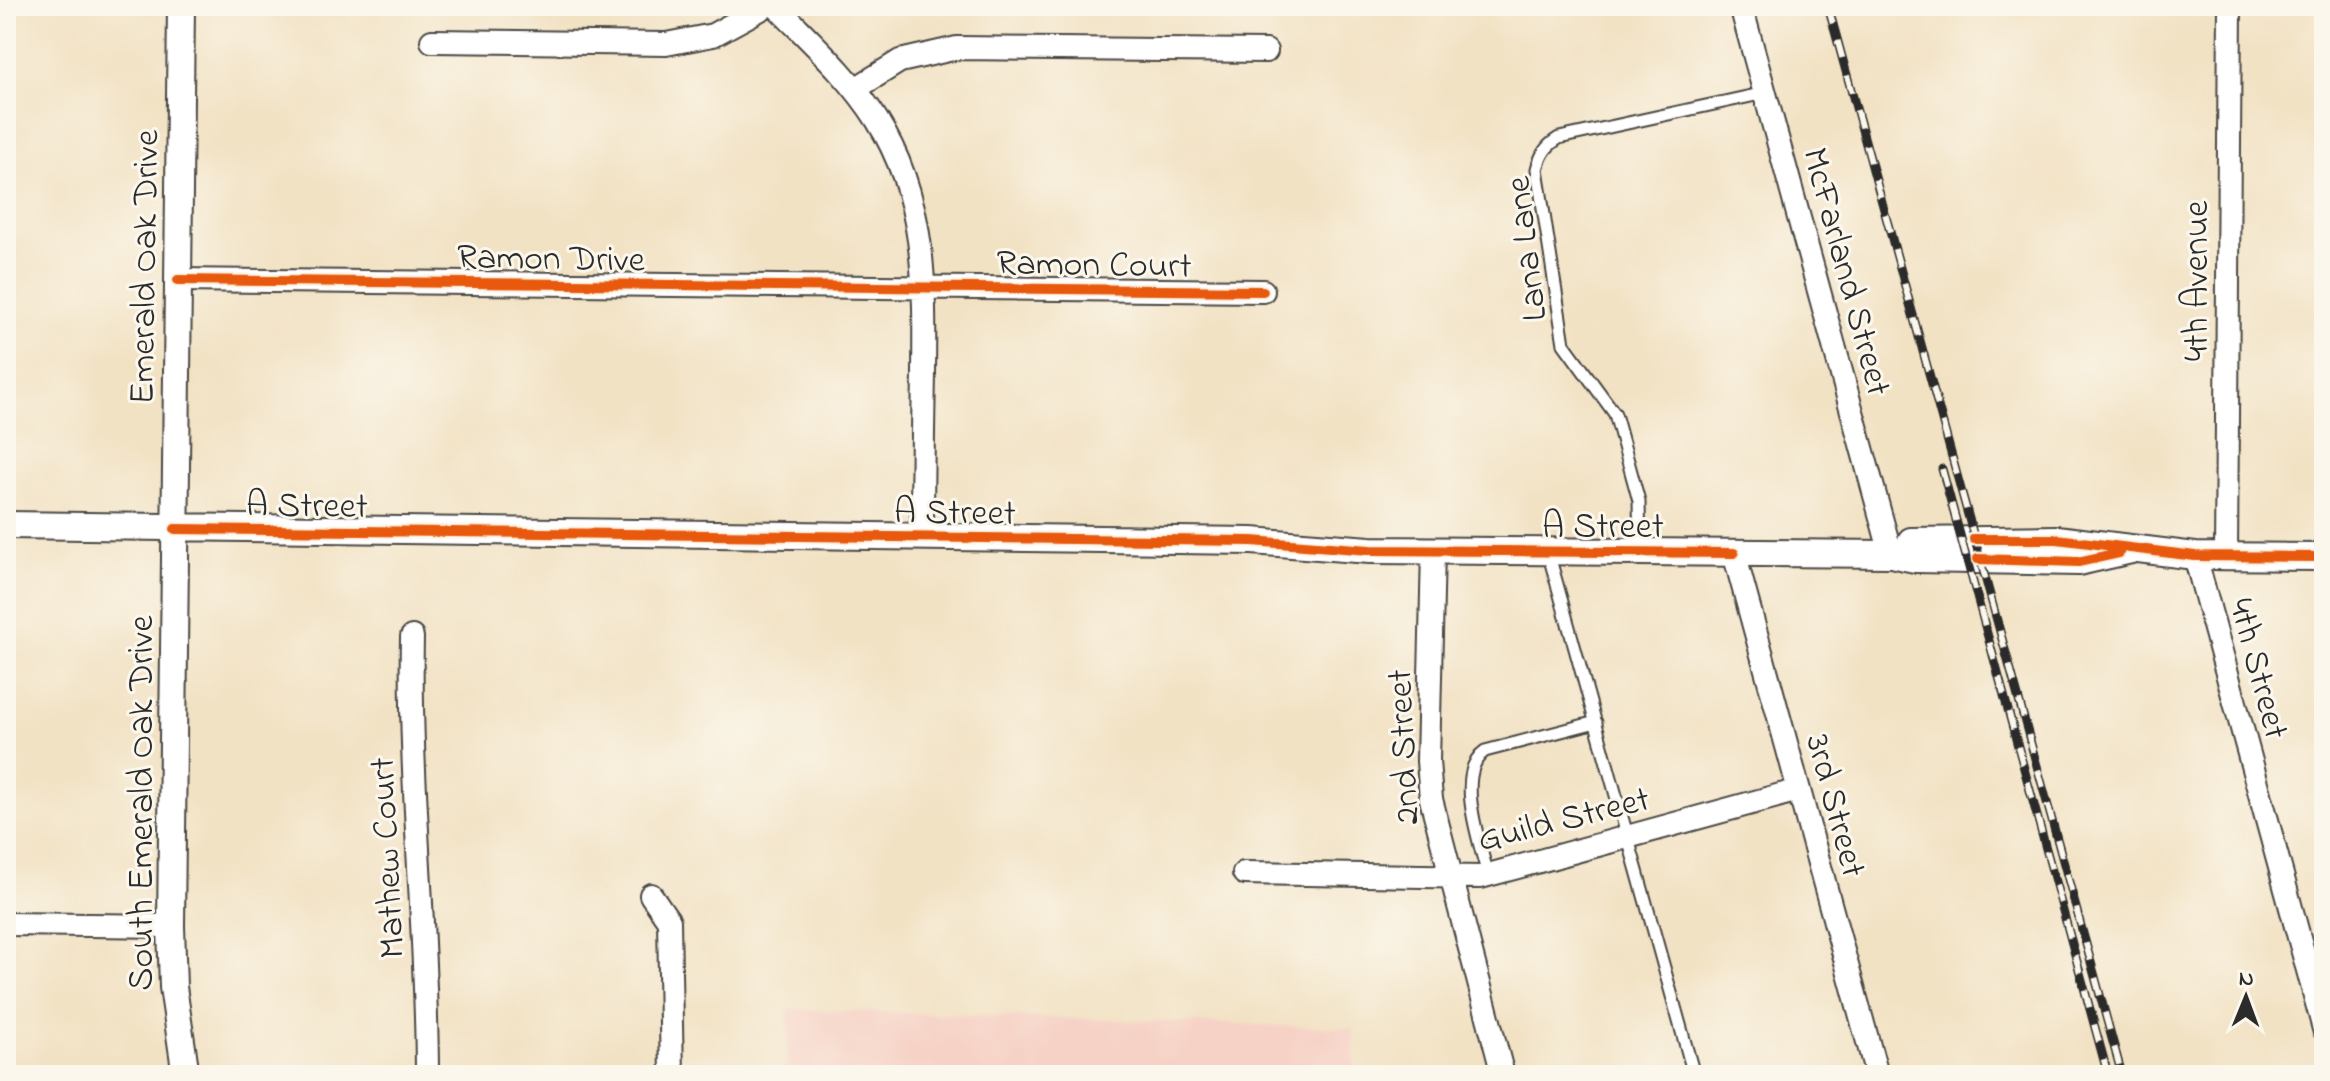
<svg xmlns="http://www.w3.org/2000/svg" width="2330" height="1081" viewBox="0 0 2330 1081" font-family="'Indie Flower',sans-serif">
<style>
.built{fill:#f6d1c5}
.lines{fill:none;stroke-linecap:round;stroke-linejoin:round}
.service-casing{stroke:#494642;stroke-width:15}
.minor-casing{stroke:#494642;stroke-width:26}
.tertiary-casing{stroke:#494642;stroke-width:30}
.service{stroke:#fff;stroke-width:11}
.minor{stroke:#fff;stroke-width:22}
.tertiary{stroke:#fff;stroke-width:26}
.rail-casing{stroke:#2b2b2b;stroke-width:9}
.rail{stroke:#fbf7ec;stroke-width:6;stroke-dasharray:18;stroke-linecap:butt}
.cycleway-casing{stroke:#fbf7ec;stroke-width:15}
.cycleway{stroke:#e8590c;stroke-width:10}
.labels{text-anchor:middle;stroke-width:6;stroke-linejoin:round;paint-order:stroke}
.street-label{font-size:36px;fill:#2b2b2b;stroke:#fbf7ec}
</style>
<rect width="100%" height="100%" fill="#fbf7ec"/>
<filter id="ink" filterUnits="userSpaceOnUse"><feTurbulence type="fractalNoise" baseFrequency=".0125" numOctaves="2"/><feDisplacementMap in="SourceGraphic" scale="16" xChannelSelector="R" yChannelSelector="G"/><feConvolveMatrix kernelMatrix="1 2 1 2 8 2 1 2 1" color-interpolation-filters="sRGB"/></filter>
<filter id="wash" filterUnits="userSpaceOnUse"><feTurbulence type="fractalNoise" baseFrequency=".006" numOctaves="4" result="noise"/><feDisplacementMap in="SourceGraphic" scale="32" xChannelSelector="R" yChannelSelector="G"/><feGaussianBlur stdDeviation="1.8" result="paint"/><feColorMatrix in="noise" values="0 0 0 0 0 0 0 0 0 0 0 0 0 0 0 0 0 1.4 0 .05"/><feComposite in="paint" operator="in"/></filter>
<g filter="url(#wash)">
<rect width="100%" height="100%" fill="#f2e2c4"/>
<!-- built -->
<path class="built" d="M788 1009 1353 1028 1355 1075H787Z"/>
</g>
<g filter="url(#ink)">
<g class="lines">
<defs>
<path id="service" d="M1548 552 1694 1075
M1640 552 1639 501 1615 414 1564 344 1537 169C1541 154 1546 146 1559 138L1765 93
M1488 875C1480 844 1454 772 1485 751L1596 722"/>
<path id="minor" d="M776 6C811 42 850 77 877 120 926 198 925 283 924 373 923 428 922 482 922 537
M1741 6 1891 554
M432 41 666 44 713 35 766 6
M855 89 900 61 957 48 1266 51
M178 280 1263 291
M1433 551 1428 761 1431 799 1503 1075
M1734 553 1877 1075
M2195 556 2324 1029
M2226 556 2230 6
M412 637C409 783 427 929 427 1075
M1244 873 1481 877 1799 790
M651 895 669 921 672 1075
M6 924 171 926"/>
<path id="tertiary" d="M181 6 171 926 173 987 186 1075
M6 525 1252 541 1370 550 1891 554 1915 559 2078 562 2131 550
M1911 541 2057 539 2195 556 2324 557"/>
</defs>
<!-- service casing -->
<use href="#service" class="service-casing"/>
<!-- minor casing -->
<use href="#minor" class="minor-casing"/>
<!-- tertiary casing -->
<use href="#tertiary" class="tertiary-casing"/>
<!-- service -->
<use href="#service" class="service"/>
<!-- minor -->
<use href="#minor" class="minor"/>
<!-- tertiary -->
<use href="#tertiary" class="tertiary"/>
<defs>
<path id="rail" d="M1828 6 2122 1075
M1942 469 2108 1075"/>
</defs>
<!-- rail casing -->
<use href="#rail" class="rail-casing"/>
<!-- rail -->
<use href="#rail" class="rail"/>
<defs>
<path id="cycleway" d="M178 280 1263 291
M175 529 1252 541 1370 550 1734 553
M1974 539H2057L2195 556 2324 557
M1978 559 2078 562 2119 553"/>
</defs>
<!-- cycleway casing -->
<use href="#cycleway" class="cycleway-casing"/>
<!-- cycleway -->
<use href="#cycleway" class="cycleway"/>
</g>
</g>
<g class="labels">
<!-- street labels -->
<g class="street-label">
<text transform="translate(1524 249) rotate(-97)" y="13">Lana Lane</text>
<text transform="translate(551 256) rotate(1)" y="13">Ramon Drive</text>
<text transform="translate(1094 262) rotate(1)" y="13">Ramon Court</text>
<text transform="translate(142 267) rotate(-89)" y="13">Emerald Oak Drive</text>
<text transform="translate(1849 271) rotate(75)" y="13">McFarland Street</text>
<text transform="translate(2194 281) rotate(-90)" y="13">4th Avenue</text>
<text transform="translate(307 503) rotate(1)" y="13">A Street</text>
<text transform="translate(955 510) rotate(1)" y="13">A Street</text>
<text x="1603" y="537">A Street</text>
<text transform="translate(2261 668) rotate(75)" y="13">4th Street</text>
<text transform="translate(1401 747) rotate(-93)" y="13">2nd Street</text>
<text transform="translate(139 803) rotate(-90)" y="13">South Emerald Oak Drive</text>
<text transform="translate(1838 805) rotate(75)" y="13">3rd Street</text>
<text transform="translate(1563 817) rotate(-14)" y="13">Guild Street</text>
<text transform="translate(385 858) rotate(-93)" y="13">Mathew Court</text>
</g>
</g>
<!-- margin -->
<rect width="2330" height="1081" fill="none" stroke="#fbf7ec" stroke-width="32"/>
<!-- north arrow -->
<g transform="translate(2246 997) rotate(1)" stroke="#fbf7ec" stroke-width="6" paint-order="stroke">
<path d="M0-6L14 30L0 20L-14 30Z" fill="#2b2b2b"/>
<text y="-12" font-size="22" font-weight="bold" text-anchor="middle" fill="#2b2b2b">N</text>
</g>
</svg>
